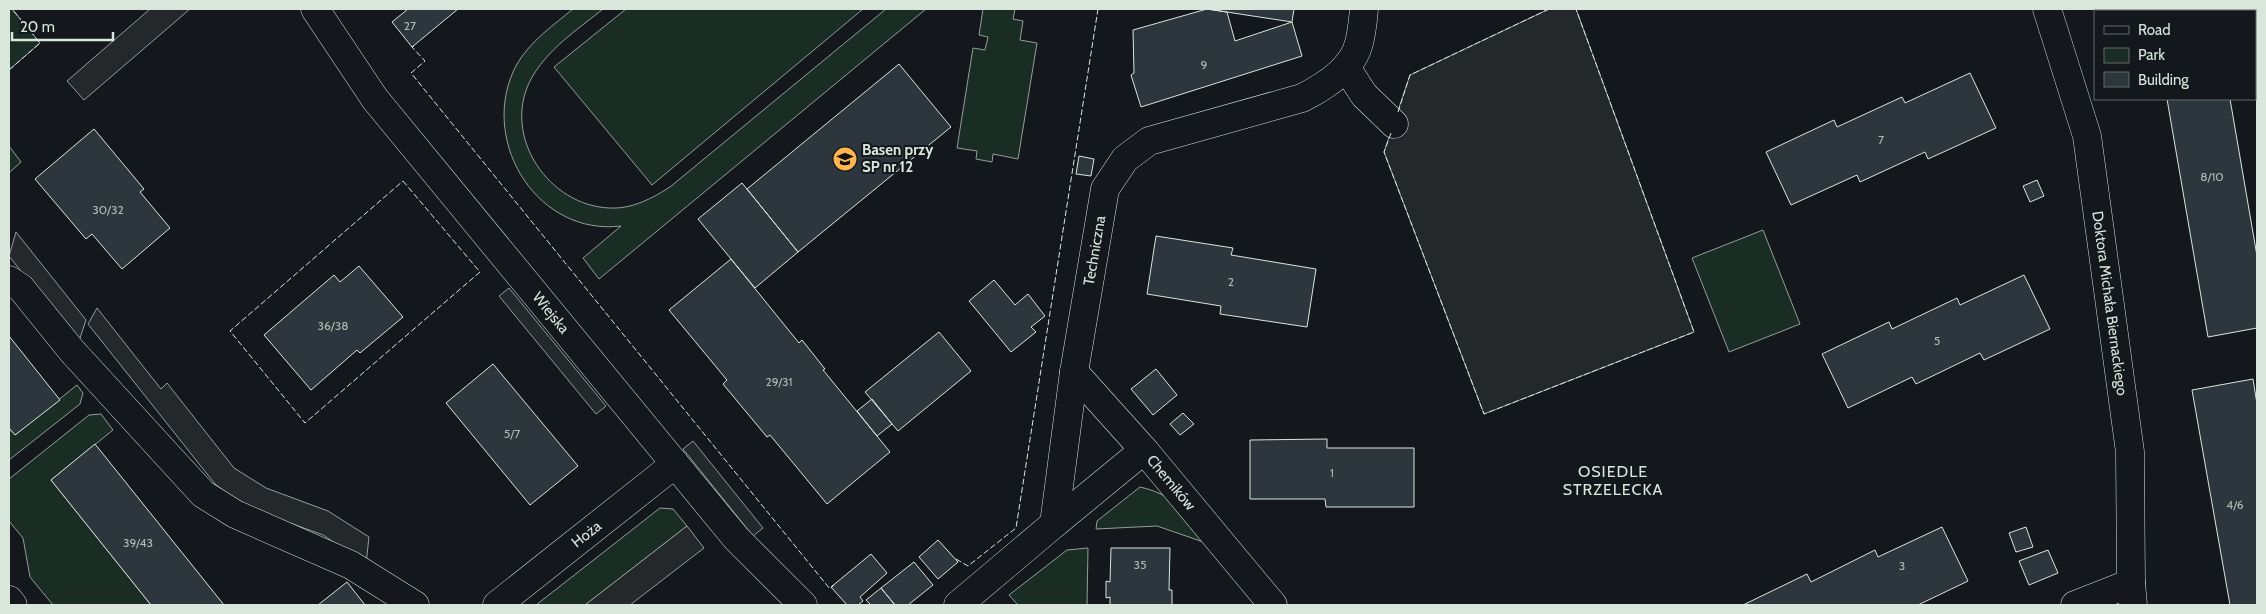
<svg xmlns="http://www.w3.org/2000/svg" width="2266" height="614" viewBox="0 0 2266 614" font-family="Cabin,sans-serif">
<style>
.green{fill:#1a2d24;stroke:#939e99}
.parking{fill:#24282b;stroke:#939e99}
.building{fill:#2c363c;stroke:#d8e6dc}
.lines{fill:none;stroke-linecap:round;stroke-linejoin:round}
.minor-casing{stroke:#d8e6dc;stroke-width:29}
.minor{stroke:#14181c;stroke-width:28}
.fence{stroke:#d8e6dc;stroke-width:1;stroke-dasharray:6 2.5;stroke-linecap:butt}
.labels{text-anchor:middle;stroke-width:4;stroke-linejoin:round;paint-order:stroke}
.number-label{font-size:12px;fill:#adbab4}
.poi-label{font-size:15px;font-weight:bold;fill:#d8e6dc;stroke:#14181c;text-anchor:start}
.street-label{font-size:15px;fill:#d8e6dc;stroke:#14181c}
.neighbourhood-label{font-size:16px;letter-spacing:1px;fill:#d8e6dc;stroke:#14181c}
</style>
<rect width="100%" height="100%" fill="#14181c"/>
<!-- green -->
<path class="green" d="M9 9H12L40 43 9 70Z
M573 9H603C577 30 546 50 530 81 502 137 549 206 610 208 632 209 651 199 670 187L886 9H926L599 279 583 258 621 226C539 236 481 145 513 72 525 45 551 27 573 9Z
M626 9H863L652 185 554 67Z
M983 9H1015L1013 19 1023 21 1020 40 1037 43 1018 159 993 154 992 162 976 159 977 151 957 148 973 48 985 50 988 37 979 35Z
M9 146 21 162 9 173Z
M1763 230 1800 324 1729 352 1692 258Z
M77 385 83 393 80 404 9 460V428L15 435Z
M101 414 113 430 51 480 151 605H53L30 577 23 538 9 521V479L89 415Z
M1140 487C1179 496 1188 516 1212 545L1157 526 1096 529 1097 521Z
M660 508 673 509 687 526 585 605H536Z
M1088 548 1087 605H1018L1009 595 1067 550Z"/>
<!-- parking -->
<path class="parking" d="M150 9H190L84 100 67 81Z
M1549 9H1576L1694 332 1484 414 1384 152 1410 75Z
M16 232 86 320 78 344 9 256Z
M509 288 606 406 596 414 499 296Z
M97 308 161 389 167 383 234 468 266 488 328 511 369 537 366 564 323 535 260 512 232 497 215 484 88 324Z
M693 441 763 528 753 536 683 449Z
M687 526 704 548 630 605H585Z"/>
<!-- building -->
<path class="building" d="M408 9H458L412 47 392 22Z
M1207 9 1227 12 1235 41 1292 22 1302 56 1141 107 1131 75 1134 73 1133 30Z
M1207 9H1294L1292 22Z
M899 64 951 127 798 252 747 189Z
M1970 73 1996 128 1928 159 1925 152 1860 182 1857 175 1791 205 1766 152 1834 120 1837 127 1902 97 1905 103Z
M2167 99H2230L2257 256V328L2208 337Z
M94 129 144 189 140 192 170 228 122 269 92 234 86 239 35 179Z
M1079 156 1094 159 1091 176 1076 174Z
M2037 180 2044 196 2030 202 2023 186Z
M742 183 798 252 755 288 698 219Z
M1156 236 1233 248 1231 255 1316 269 1307 327 1220 314 1221 306 1147 294Z
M731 259 799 343 802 340 825 369 823 370 890 452 827 504 770 435 767 437 723 384 727 380 669 310Z
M359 266 403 317 360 353 357 350 311 390 264 335 334 275 340 282Z
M2024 275 2050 329 1984 360 1980 353 1916 384 1912 377 1848 408 1822 354 1889 322 1892 329 1957 298 1960 305Z
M994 280 1015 305 1028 294 1045 316 1031 327 1036 332 1011 352 969 301Z
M939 332 971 371 898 431 865 392Z
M9 336 60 400 15 435 9 428Z
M493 364 578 466 530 505 446 403Z
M1156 369 1177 395 1153 415 1131 389Z
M2253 379 2257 404V605H2230L2192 390Z
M872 399 892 424 877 436 857 411Z
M1183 413 1194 424 1180 435 1170 424Z
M1327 439V448H1414V507H1326L1325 499H1250V440Z
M95 444 224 605H151L51 480Z
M1942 527 1968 581 1918 605H1743L1807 574 1811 582 1875 550 1878 557Z
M2026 527 2033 547 2016 552 2009 533Z
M938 540 958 562 938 579 919 557Z
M1111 548H1170L1169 590H1172V605H1110V597L1106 598V581L1110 582Z
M2048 550 2058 573 2029 585 2019 561Z
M871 554 887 573 860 597 863 601 858 605H847L831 587Z
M914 562 933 585 908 605H895L881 588Z
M347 582 365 605H318Z
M881 588 895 605H871L866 600Z"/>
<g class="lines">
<defs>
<g id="minor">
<path id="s1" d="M315 9 375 99 736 538 803 605"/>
<path id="s2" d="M2047 9 2087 136 2130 452 2131 583 2133 605"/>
<path d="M1346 67 1364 95 1394 124"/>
<path d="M9 280 21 288 72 351 203 494 235 514 351 565 415 605"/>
<path d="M1074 372 1144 450"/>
<path id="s3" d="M1054 524 1144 450 1273 605"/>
<path d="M9 600 13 605"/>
<path id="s4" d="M497 605 675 464"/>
<path id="s5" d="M958 605 1054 524 1074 372 1105 189 1125 159 1149 141 1302 98C1324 87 1353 69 1359 43 1362 32 1363 20 1364 9"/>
<path d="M2075 605 2131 583"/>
</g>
</defs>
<!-- minor casing -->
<use href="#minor" class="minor-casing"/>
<!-- minor -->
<use href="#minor" class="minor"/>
<!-- fence -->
<path class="fence" d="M414 46 412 47 425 61 411 73 830 589 834 585
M9 70 40 43 12 9
M1398 112 1410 75 1549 9
M1391 133 1384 152 1484 414 1694 332 1576 9
M403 181 480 272 305 423 230 331Z
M956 559 968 566 1016 528 1098 9"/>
</g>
<!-- icons -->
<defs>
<symbol id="school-disc" viewBox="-11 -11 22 22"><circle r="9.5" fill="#ffb74d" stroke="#14181c"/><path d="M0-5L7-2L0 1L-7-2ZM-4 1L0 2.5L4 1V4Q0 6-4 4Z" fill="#111"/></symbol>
</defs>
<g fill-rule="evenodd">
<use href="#school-disc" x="831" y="145" width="28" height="28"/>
</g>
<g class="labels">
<!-- number labels -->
<g class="number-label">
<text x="410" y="30">27</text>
<text x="1204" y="69">9</text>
<text x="1881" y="144">7</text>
<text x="2212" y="181">8/10</text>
<text x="108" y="214">30/32</text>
<text x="1231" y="286">2</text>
<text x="333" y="330">36/38</text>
<text x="1937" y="345">5</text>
<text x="779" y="386">29/31</text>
<text x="512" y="438">5/7</text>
<text x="1332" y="477">1</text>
<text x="2235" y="509">4/6</text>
<text x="138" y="547">39/43</text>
<text x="1140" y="569">35</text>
<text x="1902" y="570">3</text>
</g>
<!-- poi labels -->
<g class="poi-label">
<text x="862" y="155">Basen przy<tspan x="862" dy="17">SP nr 12</tspan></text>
</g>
<!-- street labels -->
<g class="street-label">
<text dy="5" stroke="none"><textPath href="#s5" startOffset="402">Techniczna</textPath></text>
<text dy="5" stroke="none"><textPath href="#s2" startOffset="302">Doktora Michała Biernackiego</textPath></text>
<text dy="5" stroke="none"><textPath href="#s1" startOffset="385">Wiejska</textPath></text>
<text dy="5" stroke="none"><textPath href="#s3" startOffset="159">Chemików</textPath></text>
<text dy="5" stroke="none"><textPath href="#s4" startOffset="114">Hoża</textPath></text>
</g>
<!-- neighbourhood labels -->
<g class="neighbourhood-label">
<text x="1613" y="477">OSIEDLE<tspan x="1613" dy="18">STRZELECKA</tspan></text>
</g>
</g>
<!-- border -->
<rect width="2266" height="614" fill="none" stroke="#d8e6dc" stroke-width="20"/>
<!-- legend -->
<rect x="2094" y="10" width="162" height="90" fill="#14181c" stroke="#626a69"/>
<rect x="2104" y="26" width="25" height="8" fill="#14181c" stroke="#626a69"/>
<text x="2138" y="35" font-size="15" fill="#d8e6dc">Road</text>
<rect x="2104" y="48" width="25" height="15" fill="#1a2d24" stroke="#626a69"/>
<text x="2138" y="60" font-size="15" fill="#d8e6dc">Park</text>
<rect x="2104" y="72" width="25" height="15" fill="#2c363c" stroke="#626a69"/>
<text x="2138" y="85" font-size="15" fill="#d8e6dc">Building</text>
<!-- scale -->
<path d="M12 32v8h101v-8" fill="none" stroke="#d8e6dc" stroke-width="2.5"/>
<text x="20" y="32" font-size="15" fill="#d8e6dc" stroke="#14181c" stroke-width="4" paint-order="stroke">20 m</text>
</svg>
